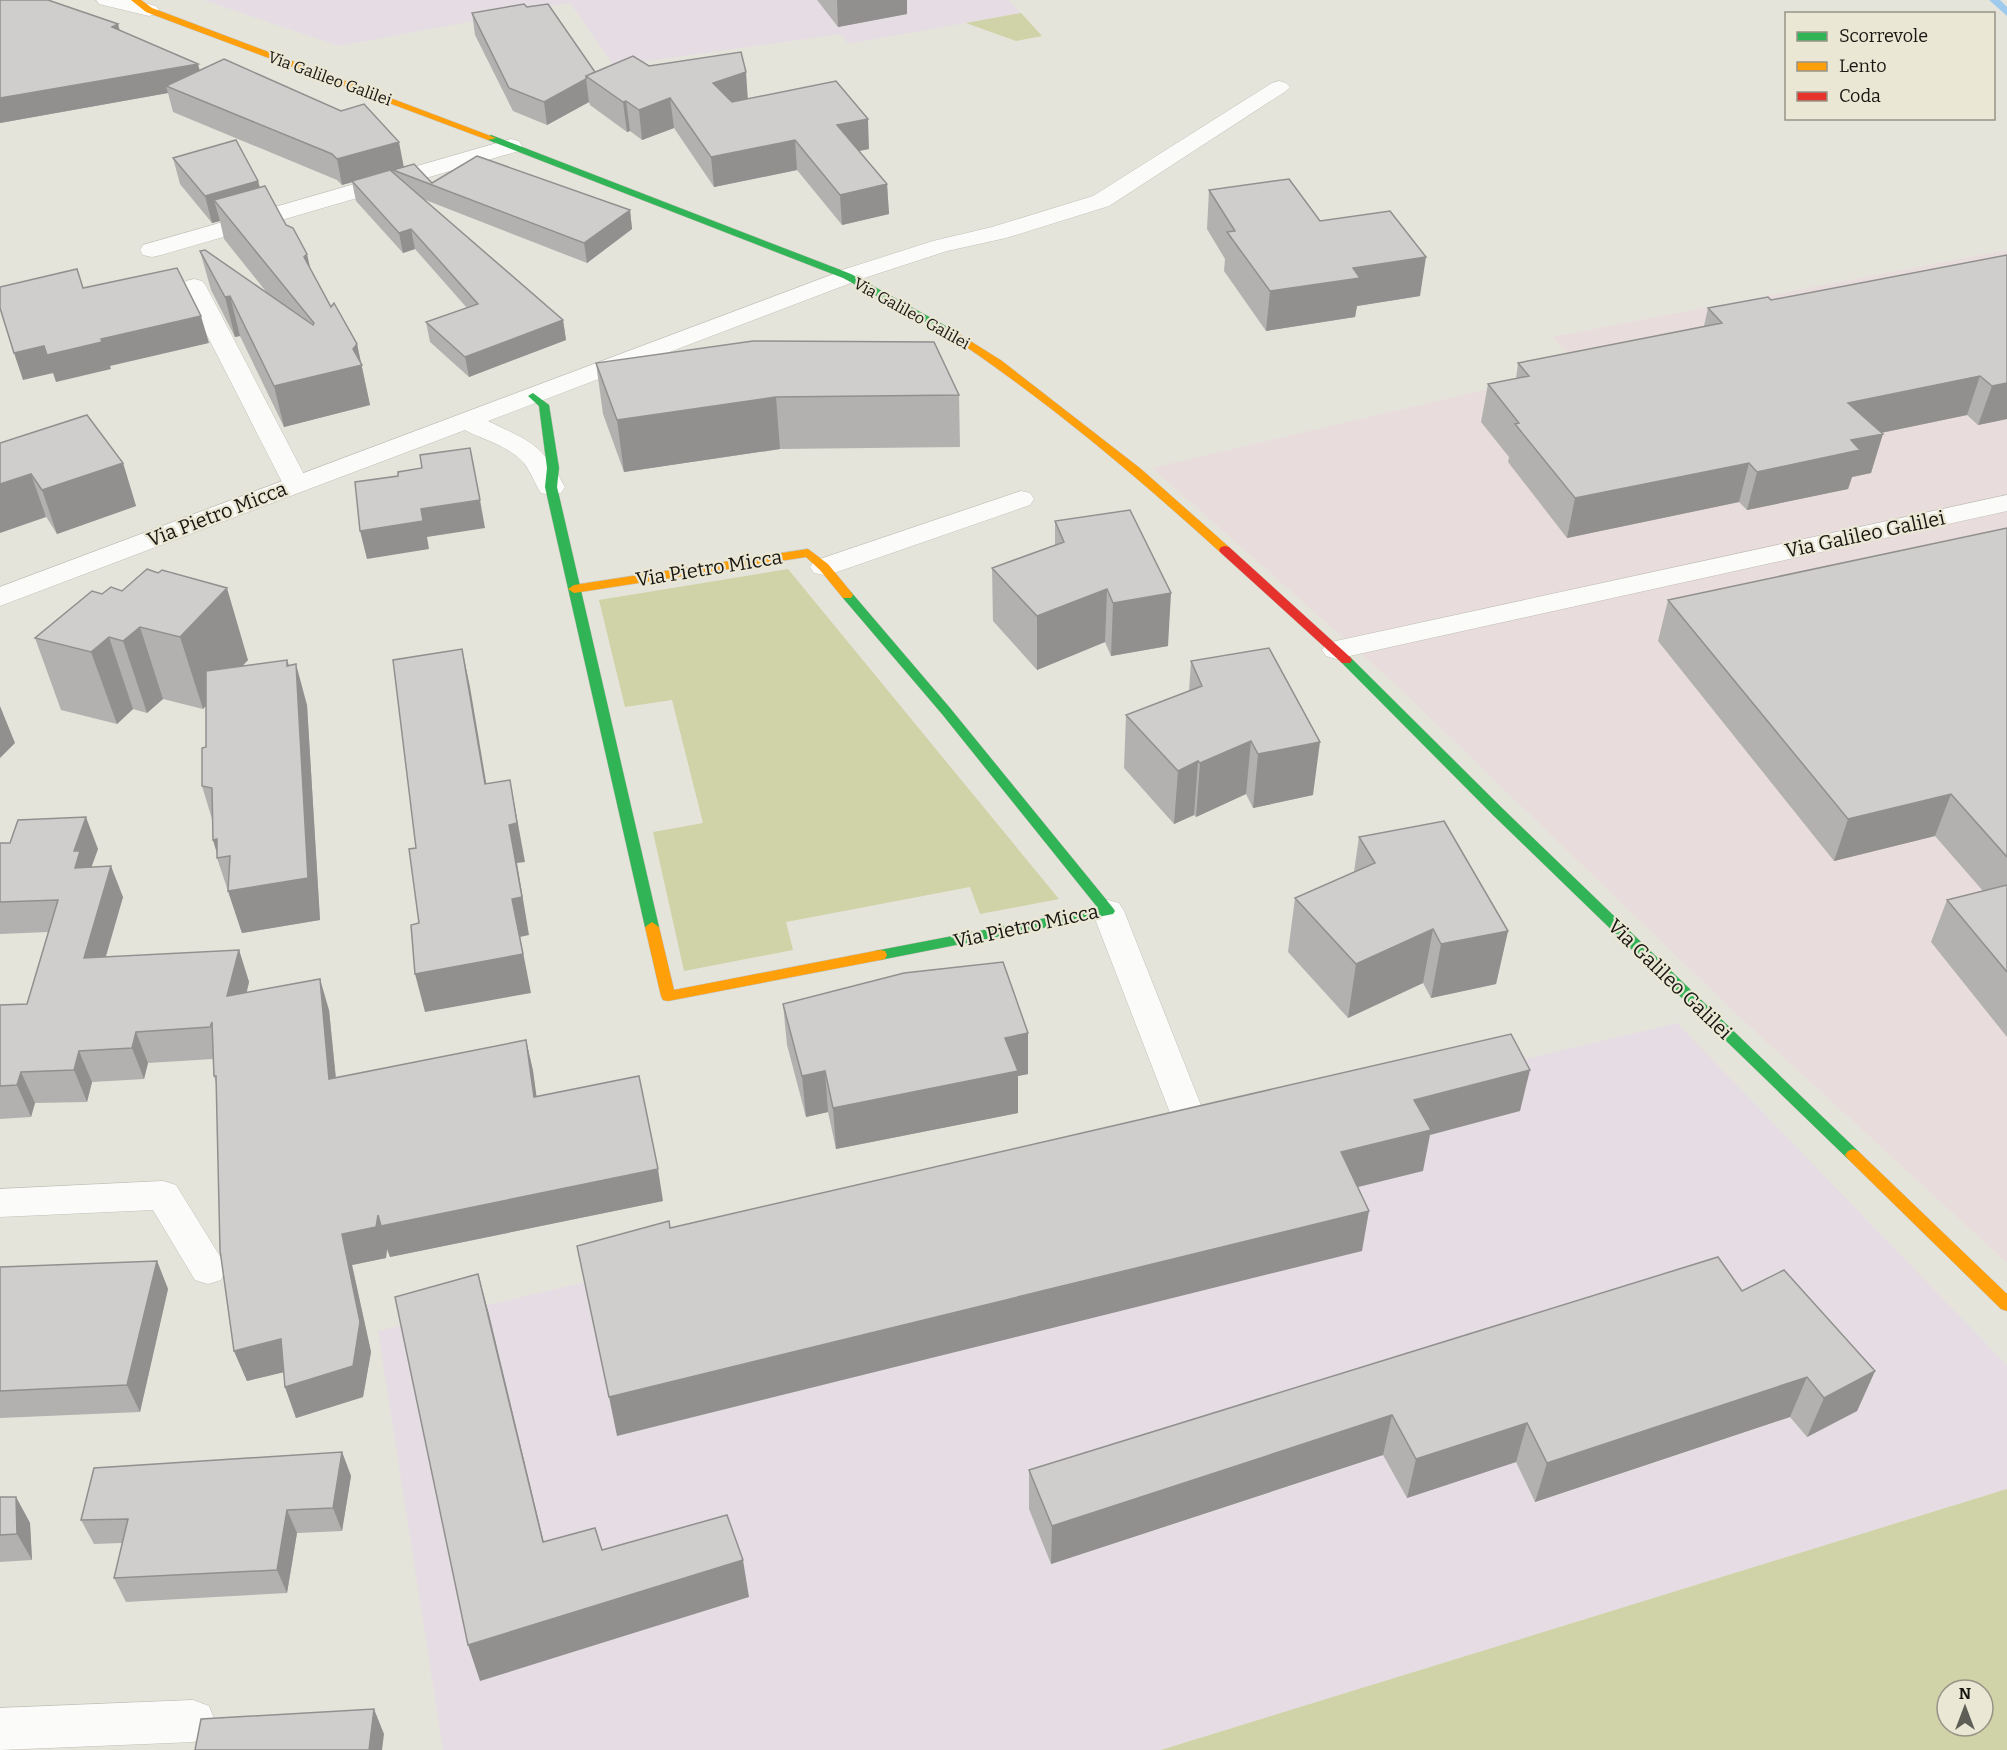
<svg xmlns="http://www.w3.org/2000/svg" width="2007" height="1750" viewBox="0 0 2007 1750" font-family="Bitter,serif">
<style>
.commercial{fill:#e5dde3}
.industrial{fill:#e9dcdd}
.green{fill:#d0d2a7;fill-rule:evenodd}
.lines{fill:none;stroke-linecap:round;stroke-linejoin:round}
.stream{fill:#9ecbed;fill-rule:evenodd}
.lane-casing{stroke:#c2c0b9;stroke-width:1}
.street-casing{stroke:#c2c0b9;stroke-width:1}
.fast-casing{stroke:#c2c0b9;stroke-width:1}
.slow-casing{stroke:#c2c0b9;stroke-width:1}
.jam-casing{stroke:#c2c0b9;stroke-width:1}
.lane{fill:#fbfbf9;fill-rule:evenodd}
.street{fill:#fbfbf9;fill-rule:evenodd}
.fast{fill:#30b455;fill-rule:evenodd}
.slow{fill:#ff9f0a;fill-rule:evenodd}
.jam{fill:#e5322d;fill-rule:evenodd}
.wall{fill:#b2b1af}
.shaded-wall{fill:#91908f}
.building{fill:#cfcecc;stroke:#91908f;stroke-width:1.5}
.labels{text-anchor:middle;stroke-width:4.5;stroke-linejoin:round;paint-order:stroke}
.far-street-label{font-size:16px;fill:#191711;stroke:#eae7d5}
.street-label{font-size:20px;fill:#191711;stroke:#eae7d5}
</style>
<rect width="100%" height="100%" fill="#e5e4da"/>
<!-- commercial -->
<path class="commercial" d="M203 0H1009L1021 13 848 44 841 34 614 66 570 3 339 46Z
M1677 1023 2007 1365V1489L1161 1750H443L378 1331Z"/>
<!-- industrial -->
<path class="industrial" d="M2007 250V1263L1732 1010 1394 683 1152 468 1582 367 1552 337Z"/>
<!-- green -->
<path class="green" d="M1021 13 1042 36 1016 41 966 23Z
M788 569 1059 899 980 914 970 887 786 922 793 950 684 971 653 832 703 823 672 700 625 707 599 600Z
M2007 1489V1750H1161ZM1947 1690H1983V1726H1947Z"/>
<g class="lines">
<!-- stream -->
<path class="stream" d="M1989 0H2000L2007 7V16Z"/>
<defs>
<path id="lane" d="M96 0H132L156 6 159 10 156 14 149 16 99 4Z
M1279 81 1286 83 1290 87 1286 91 1109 206 1006 238 947 251 855 281 847 283 839 281 835 276 839 271 933 241 992 227 1093 196 1272 83Z
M194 279 202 281 206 286 309 484 305 490 296 492 287 490 283 484 182 286 186 281Z
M1021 491 1030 493 1034 499 1030 505 834 573 824 575 814 573 810 567 814 561Z
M2007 495V511L1336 659 1326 656 1322 650 1326 644 1336 641Z
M1108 900 1119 903 1124 911 1206 1118 1201 1128 1189 1132 1177 1128 1172 1118 1092 911 1097 903Z
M163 1181 176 1185 221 1258 226 1269 221 1280 208 1284 195 1280 153 1210 0 1217V1189Z"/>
<path id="street" d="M511 139 519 141 522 146 519 151 161 255 152 257 143 255 140 250 143 245Z
M847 269 856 271 859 276 856 281 488 421C531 442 541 443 565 487L561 493 551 495 541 493C535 484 531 472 524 463 509 446 484 440 465 430L0 606V587Z
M193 1700 209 1706 215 1721 209 1736 193 1742 0 1750V1708Z"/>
<path id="fast" d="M491 135 851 274 953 330 948 333 944 332 843 278 488 140 486 138Z
M533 393 549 405 559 468 557 487 659 927 652 932 645 927 545 487 547 468 539 406 528 396Z
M847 591 851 592 950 708 1113 908 1115 911 1113 914 880 960 875 959 873 955 875 951 880 950 1098 908 942 714 843 598 841 595 843 592Z
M1346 656 1350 657 1503 809 1858 1151 1861 1155 1858 1159 1853 1161 1848 1159 1493 815 1342 663 1340 660Z"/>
<path id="slow" d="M131 0H141L152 8 496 138 488 140 146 12Z
M948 327 1002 361 1141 469 1229 547 1231 550 1229 553H1221C1133 473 1043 397 944 332L943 330Z
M808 549 828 564 851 592 853 595 851 598H843L820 570 806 557 574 593 568 589 574 585Z
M652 922 659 927 674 990 880 950 885 951 887 955 885 959 880 960 668 1001 663 1000 661 996 645 927Z
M1853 1149 1858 1151 2007 1294V1311L2001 1309 1848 1159 1845 1155 1848 1151Z"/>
<path id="jam" d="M1225 546 1229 547 1350 657 1352 660 1350 663H1342L1221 553 1219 550 1221 547Z"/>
</defs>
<!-- lane casing -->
<use href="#lane" class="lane-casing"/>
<!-- street casing -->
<use href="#street" class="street-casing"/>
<!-- fast casing -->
<use href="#fast" class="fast-casing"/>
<!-- slow casing -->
<use href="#slow" class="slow-casing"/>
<!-- jam casing -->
<use href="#jam" class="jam-casing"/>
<!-- lane -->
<use href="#lane" class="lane"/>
<!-- street -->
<use href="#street" class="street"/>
<!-- fast -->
<use href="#fast" class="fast"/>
<!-- slow -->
<use href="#slow" class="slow"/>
<!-- jam -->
<use href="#jam" class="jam"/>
</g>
<!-- wall -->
<path class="wall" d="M0 0 119 30 200 70 404 167 432 183 630 210 632 229 587 263 423 199 563 320 566 340 469 377 430 342 426 322 467 308 415 249 403 253 356 201 352 182 342 185 337 180 173 112 168 93 0 123Z
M817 0H907V14L838 27Z
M527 7 595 72 649 66 748 99 869 149 859 151 887 184 889 214 842 225 797 170 714 187 674 128 642 140 630 131 627 132 590 105 589 102 547 125 513 111 475 35 472 13Z
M173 158 258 181 260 187 311 272 331 307 357 344 370 405 284 427 240 336 235 337 211 290 200 251 268 294 224 239 220 221 212 223 180 184Z
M1209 190 1320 221 1420 296 1357 306 1355 317 1266 331 1224 271 1225 259 1207 229Z
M2007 255V419L1978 425 1967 415 1881 433 1871 473 1852 477 1848 489 1747 510 1739 502 1567 538 1508 462 1509 457 1481 422 1488 384 1516 379 1518 363 1704 326 1708 308 1771 300Z
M596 363 959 395 960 447 780 449 624 472 603 414Z
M0 443 123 463 136 506 57 534Z
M1055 521 1168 646 1111 656 1105 642 1037 670 993 621 992 568 1055 546Z
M2007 528V1037L1931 942 1947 900 1983 891 1935 836 1834 861 1658 641 1668 600Z
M92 591 248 660 242 666 287 660 289 665 307 705 320 920 242 933 217 858V852L213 840 212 819 202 786 206 747V705L203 709 163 699 147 713 133 709 117 724 61 710 35 638Z
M1191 661 1313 795 1253 808 1246 794 1196 817 1194 815 1174 824 1124 768 1126 715 1189 691Z
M1359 837 1508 931 1496 984 1431 998 1423 983 1348 1018 1288 952 1295 898 1354 872Z
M0 843 98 849 91 867 123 897 106 957 239 950 249 982 247 992 329 1010 336 1078 526 1040 533 1071 536 1096 663 1201 390 1257 387 1249 386 1258 352 1265 371 1352 363 1397 296 1418 285 1387 284 1372 247 1381 234 1351 216 1083 214 1076 213 1059 148 1063 144 1079 92 1082 87 1102 35 1103 31 1117 0 1119V1005L27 1004 48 932 0 934Z
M783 1004 1028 1033V1074L1018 1076V1113L836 1149 828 1112 806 1117 787 1045Z
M157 1261 168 1289 140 1412 0 1418V1267Z
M1742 1291 1875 1371 1857 1411 1807 1437 1790 1417 1535 1502 1516 1462 1407 1498 1383 1455 1051 1564 1029 1509V1470Z
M342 1452 351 1476 342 1531 297 1533 287 1593 126 1602 114 1578 122 1543 94 1544 81 1520Z
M0 1497H16L30 1523 32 1560 0 1562Z"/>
<!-- shaded-wall -->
<path class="shaded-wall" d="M837 0H907V14L838 27Z
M118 24 124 46 112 27Z
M198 64 204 87 166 86 168 93 0 123V98Z
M746 72 748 101 716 113 713 83Z
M586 79 589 102 547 125 544 102Z
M670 98 674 128 642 140 639 110Z
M626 101 630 131 627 132 623 102Z
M868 119 869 149 838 155 837 125Z
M795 140 797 170 714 187 711 157Z
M399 142 404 168 342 185 337 159Z
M258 181 265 208 214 200 220 221 212 223 205 196Z
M887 184 889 214 842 225 840 195Z
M630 210 632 229 587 263 584 243Z
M411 229 415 249 403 253 399 233Z
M307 254 316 293 304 257Z
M1426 257 1420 296 1357 306 1355 317 1266 331 1270 291 1353 268Z
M230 296 240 336 235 337 225 297Z
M201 316 209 343 110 366 111 369 56 382 47 355 101 339Z
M563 320 566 340 469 377 465 357Z
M357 344 370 405 284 427 274 386 353 349Z
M44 346 53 373 23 380 14 353Z
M1980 376 1967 415 1837 442 1848 403Z
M2007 383V419L1978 425 1992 386Z
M776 397 780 449 624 472 617 420Z
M1883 434 1871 473 1852 477 1848 489 1747 510 1757 472 1851 440Z
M123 463 136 506 57 534 42 490Z
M1749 463 1739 502 1567 538 1575 498Z
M31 474 46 517 0 533V484Z
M480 500 485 528 427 537 429 549 367 559 360 531 421 509Z
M227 588 248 660 203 709 180 637Z
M1107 589 1105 642 1037 670V616Z
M1171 593 1168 646 1111 656 1113 603Z
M140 627 163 699 147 713 123 641Z
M109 637 133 709 117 724 91 652Z
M462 649 470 687 493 823 485 784Z
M287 660 298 697 296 664 307 705 320 920 242 933 228 891 287 666Z
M0 706 15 743 0 758Z
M1251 741 1246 794 1196 817 1200 763Z
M1320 742 1313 795 1253 808 1258 754Z
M1198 761 1194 815 1174 824 1178 771Z
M510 780 525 862 517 863 529 935 520 937 531 993 425 1012 415 974 512 899 509 825Z
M1951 794 1935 836 1834 861 1848 819Z
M86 817 98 849 89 874 75 868 74 851Z
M217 839 218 857 213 840Z
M111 866 123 897 96 989 84 958Z
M1433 929 1423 983 1348 1018 1356 964Z
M1508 931 1496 984 1431 998 1441 944Z
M239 950 249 982 237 1028 227 996Z
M320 979 329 1010 339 1111 329 1079Z
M136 1032 148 1063 144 1079 132 1048Z
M1028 1033V1074L1018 1076V1113L836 1149 833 1108 1005 1038Z
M526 1040 533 1071 541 1128 534 1097Z
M79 1051 92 1082 87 1102 74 1070Z
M1530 1070 1520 1111 1430 1135 1423 1171 1334 1193 1341 1152 1414 1100Z
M825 1071 828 1112 806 1117 802 1076Z
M21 1072 35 1103 31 1117 17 1085Z
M658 1169 663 1201 390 1257 387 1249 386 1258 352 1265 371 1352 363 1397 296 1418 285 1387 342 1234 378 1215Z
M1369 1211 1362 1251 617 1436 609 1397Z
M157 1261 168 1289 140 1412 127 1385Z
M478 1274 489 1314 553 1580 543 1542Z
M281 1339 293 1370 247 1381 234 1351Z
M1875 1371 1857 1411 1807 1437 1824 1398Z
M1807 1377 1790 1417 1535 1502 1547 1463Z
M1392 1415 1383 1455 1051 1564 1052 1526Z
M1527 1423 1516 1462 1407 1498 1416 1459Z
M342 1452 351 1476 342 1531 333 1508Z
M16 1497 30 1523 32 1560 17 1534Z
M287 1510 297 1533 287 1593 277 1570Z
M743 1560 749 1597 480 1681 468 1645Z
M374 1709 384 1734 382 1750H369Z"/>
<!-- building -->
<path class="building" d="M0 0H48L118 24 112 27 198 64 0 98Z
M524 4 527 7 548 4 595 72 586 76V79L544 102 509 88 472 13Z
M741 52 746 72 713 83 732 102 836 81 868 119 837 125 887 184 840 195 795 140 711 157 670 98 639 110 626 101 623 102 586 76 633 56 649 66Z
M224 59 341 111 364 104 399 142 337 159 332 154 166 86Z
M236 140 258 181 205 196 173 158Z
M477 156 630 210 584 243 393 170 414 164 432 183Z
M390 170 563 320 465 357 426 322 478 304 411 229 399 233 352 181Z
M1289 179 1320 221 1390 211 1426 257 1353 268 1360 278 1270 291 1227 232 1235 231 1209 190Z
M265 186 286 225 293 228 307 254 304 257 331 307 334 303 357 344 353 349 362 365 274 386 230 296 225 297 200 251 205 250 313 325 314 323 214 200Z
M2007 255V383L1992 386 1980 376 1848 403 1883 434 1851 440 1860 450 1757 472 1749 463 1575 498 1515 424 1519 423 1488 384 1529 376 1518 363 1722 323 1708 308 1768 297 1771 300Z
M177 268 201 316 101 339 102 342 47 355 44 346 14 353 0 308V287L77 269 83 288Z
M753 341 934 342 959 395 776 397 617 420 596 363Z
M87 415 123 463 42 490 31 474 0 484V443Z
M470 448 480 500 421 509 423 521 360 531 355 482 398 476V472L422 468 420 455Z
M1130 510 1171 593 1113 603 1107 589 1037 616 992 568 1064 542 1055 521Z
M2007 528V857L1951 794 1848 819 1668 600Z
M147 569 158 573 162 570 227 588 180 637 140 627 123 641 109 637 91 652 35 638 92 591 102 594 111 587 122 591Z
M1269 648 1320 742 1258 754 1251 741 1200 763 1198 761 1178 771 1126 715 1202 686 1191 661Z
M462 649 485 784 510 780 517 823 509 825 522 897 512 899 523 954 415 974 411 925 419 923 409 849 416 848 393 660Z
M287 660V666L296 664 308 878 228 891 230 856 217 858V839L213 840 212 788 202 786V748L206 747V671Z
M86 817 74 851H80L75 868 111 866 84 958 239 950 227 996 320 979 329 1079 526 1040 534 1097 639 1076 658 1169 381 1226 378 1215 376 1227 342 1234 360 1322 353 1366 285 1387 281 1339 234 1351 220 1250 216 1076H214L212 1022 210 1027 136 1032 132 1048 79 1051 74 1070 21 1072 17 1085 0 1086V1005L27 1004 58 900 0 902V843H10L18 820Z
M1444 821 1508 931 1441 944 1433 929 1356 964 1295 898 1375 863 1359 837Z
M2007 885V972L1947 900Z
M1003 962 1028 1033 1005 1038 1018 1071 833 1108 825 1071 802 1076 783 1004 904 973Z
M1511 1034 1530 1070 1414 1100 1431 1130 1341 1152 1369 1211 609 1397 577 1246 669 1221 670 1228Z
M1718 1257 1742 1291 1784 1270 1875 1371 1824 1398 1807 1377 1547 1463 1527 1423 1416 1459 1392 1415 1052 1526 1029 1470Z
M157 1261 127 1385 0 1391V1267Z
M478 1274 543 1542 595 1528 602 1550 727 1515 743 1560 468 1645 395 1297Z
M342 1452 333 1508 287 1510 277 1570 114 1578 128 1519 81 1520 94 1468Z
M0 1497H16L17 1534 0 1535Z
M374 1709 369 1750H195L201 1719Z"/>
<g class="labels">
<!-- far-street labels -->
<g class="far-street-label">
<text transform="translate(330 78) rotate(20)" y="6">Via Galileo Galilei</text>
<text transform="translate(912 313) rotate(29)" y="6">Via Galileo Galilei</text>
</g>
<!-- street labels -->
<g class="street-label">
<text transform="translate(217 514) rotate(-21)" y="7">Via Pietro Micca</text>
<text transform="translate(1865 534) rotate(-12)" y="7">Via Galileo Galilei</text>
<text transform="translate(709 568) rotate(-9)" y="7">Via Pietro Micca</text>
<text transform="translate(1026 926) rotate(-12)" y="7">Via Pietro Micca</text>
<text transform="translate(1670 979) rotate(44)" y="7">Via Galileo Galilei</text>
</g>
</g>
<!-- legend -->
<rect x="1785" y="12" width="210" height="108" fill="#eae7d5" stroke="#969487" stroke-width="1.5"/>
<rect x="1797" y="32" width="30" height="9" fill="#30b455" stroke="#969487" stroke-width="1.5"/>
<text x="1839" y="42" font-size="18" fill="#191711">Scorrevole</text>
<rect x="1797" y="62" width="30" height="9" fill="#ff9f0a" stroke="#969487" stroke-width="1.5"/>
<text x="1839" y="72" font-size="18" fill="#191711">Lento</text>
<rect x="1797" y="92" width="30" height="9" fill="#e5322d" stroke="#969487" stroke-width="1.5"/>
<text x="1839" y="102" font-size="18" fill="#191711">Coda</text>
<!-- north arrow -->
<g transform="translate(1965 1708)"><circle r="28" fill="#eae7d5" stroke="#969487" stroke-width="1.5"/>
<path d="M0-4.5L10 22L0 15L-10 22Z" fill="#605f57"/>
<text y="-9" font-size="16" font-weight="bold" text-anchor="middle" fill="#191711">N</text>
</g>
</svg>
